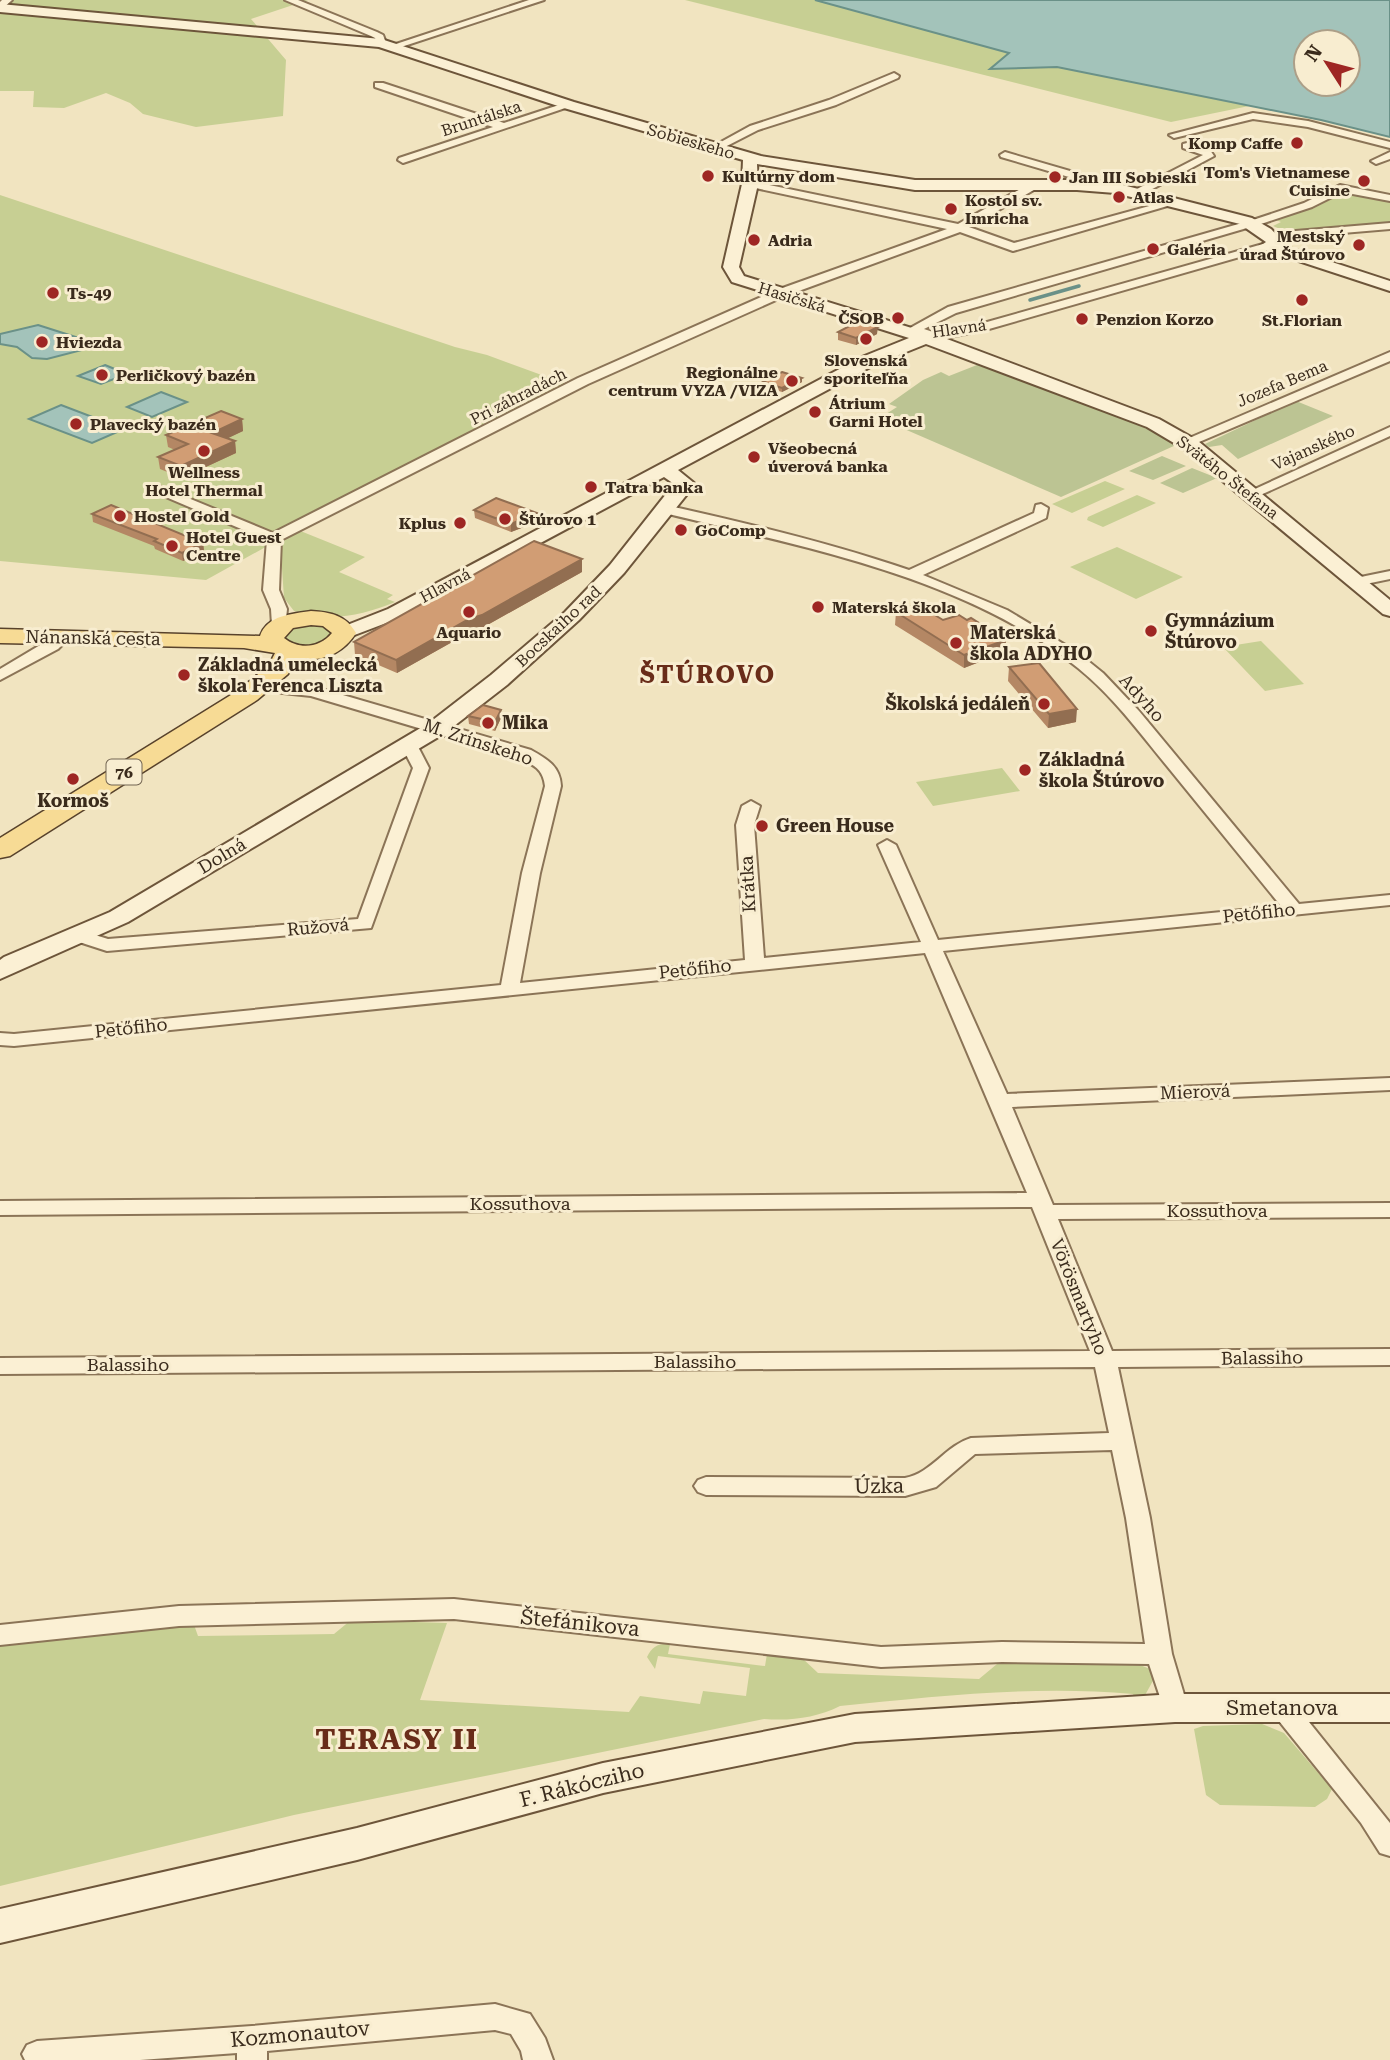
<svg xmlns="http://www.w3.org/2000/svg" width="1390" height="2060" viewBox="0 0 1390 2060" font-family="'Roboto Serif',serif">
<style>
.green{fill:#c7cf93}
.cemetery{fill:#bcc493}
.water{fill:#a3c3ba;stroke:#6a9188;stroke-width:2;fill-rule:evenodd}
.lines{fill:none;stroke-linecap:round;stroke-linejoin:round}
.stream{stroke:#6a9188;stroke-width:3.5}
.street-casing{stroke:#8b7457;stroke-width:4}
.secondary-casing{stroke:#6d553a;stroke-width:4}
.primary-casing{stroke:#58422b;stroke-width:3}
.street{fill:#fbf0d4;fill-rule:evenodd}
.secondary{fill:#fbf0d4;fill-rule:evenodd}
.primary{fill:#f7db95;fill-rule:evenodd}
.wall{fill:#b48764}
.shaded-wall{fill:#926e51}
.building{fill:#d19d74;stroke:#926e51;stroke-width:2}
.poi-dot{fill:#9e2623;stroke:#f8edd0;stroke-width:2.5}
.labels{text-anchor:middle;stroke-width:6;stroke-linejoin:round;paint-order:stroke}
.far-street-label{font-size:16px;fill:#3a2b1c;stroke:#f8edd0}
.far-poi-label{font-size:16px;font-weight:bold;fill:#3a2b1c;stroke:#f8edd0;text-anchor:start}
.shield{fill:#f8edd0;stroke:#736552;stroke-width:2}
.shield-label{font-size:16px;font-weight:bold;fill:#3a2b1c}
.poi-label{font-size:18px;font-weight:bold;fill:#3a2b1c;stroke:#f8edd0;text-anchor:start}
.street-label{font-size:18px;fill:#3a2b1c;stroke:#f8edd0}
.near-street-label{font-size:21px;fill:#3a2b1c;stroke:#f8edd0}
.district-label{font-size:24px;font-weight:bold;letter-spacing:2px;fill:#692c19;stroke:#f8edd0}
.near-district-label{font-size:28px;font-weight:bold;letter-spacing:2px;fill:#692c19;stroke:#f8edd0}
</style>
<rect width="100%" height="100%" fill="#f1e4c0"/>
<!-- green -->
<path class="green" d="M5 0H308L251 19 286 60 283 116 196 127 143 114 130 103 106 93 64 108 33 107 34 91H0V8Z
M685 0H815L1010 53 991 69 1057 67 1249 106 1171 122Z
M1347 191 1390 201V222L1287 232 1273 226 1281 222 1276 220 1314 208Z
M0 195 455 347 487 355 569 385 298 530 365 557 339 572 393 595 387 599 395 602C362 616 329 622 294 611L284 598 280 539 206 580 0 561Z
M1105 481 1125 489 1072 513 1052 504Z
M1137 495 1156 503 1103 527 1087 520 1088 517Z
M1117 547 1183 577 1136 599 1070 567Z
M323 624 333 631 332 637 313 647 290 645 281 635 294 625Z
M1261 641 1304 684 1265 691 1223 647Z
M1002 768 1020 791 933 806 916 782Z
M351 1620 447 1623 420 1700 629 1712 640 1696 700 1704 703 1691 746 1696 750 1668 658 1656 655 1669 647 1657C652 1647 658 1643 670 1644L668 1654 765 1666 767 1654 802 1658 818 1673 979 1679 997 1664 1130 1661 1150 1669 1155 1677 1144 1697 1136 1701 1133 1694C1036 1685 937 1696 840 1706 816 1718 791 1721 764 1719L294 1815 0 1886V1645L193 1622 198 1636 334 1634Z
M1262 1724 1284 1733 1332 1789 1327 1799 1315 1807 1220 1805 1206 1795 1194 1729 1203 1726Z"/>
<!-- cemetery -->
<path class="cemetery" d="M982 363C1047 387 1117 407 1176 445L1061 497 902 428 910 425 883 416 897 407 889 404 923 380 941 372 949 376Z
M1296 401 1333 416 1238 459 1222 445 1209 447 1205 444Z
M1162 456 1186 466 1153 480 1129 471Z
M1192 468 1217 478 1183 493 1160 483Z"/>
<!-- water -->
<path class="water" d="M815 0H1390V137L1321 120 1057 67 990 69 1009 53ZM1306 42H1348V84H1306Z
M38 325 85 340 82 350 47 359 32 358 17 347 0 344V334Z
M105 365 127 374 101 384 78 376Z
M161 392 187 402 152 417 127 407Z
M61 405 124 429 92 443 29 419Z"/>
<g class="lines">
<!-- stream -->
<path class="stream" d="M1030 300 1079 286"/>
<defs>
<path id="street" d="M2 0H12L0 11V2Z
M285 0H298L377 32 383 35 386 43 378 45 375 38 371 36Z
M529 0H544L398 48 390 46Z
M894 73 899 76 898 78 836 105 758 130 719 150 710 148 750 126 829 100Z
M375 83H383L504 123 565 103 574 105 403 163 398 160 399 158 493 127 375 87Z
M1253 113 1308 121 1390 142V148L1308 127 1253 119 1174 138 1169 135Z
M1187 143 1210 150 1214 156 1143 194H1135V190L1203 155 1183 148V144Z
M1005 152 1094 178 1102 185 1092 187 1086 182 1001 157 1000 155Z
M1390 152V159L1376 164 1371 161Z
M750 181 958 224 1031 183H1039V187L969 227 1014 243 1175 199 1181 202 1013 251 960 232 785 296 588 384 281 540 279 590 287 609 285 628 280 630 272 625 271 609 263 590 267 540 147 489 154 485 159 486 273 533 578 378 777 290 947 229 746 186V182Z
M1340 185 1390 195V201L1342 192 1312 207 1264 223 956 313 924 329 933 332 980 324 1263 244H1271V248L982 331 933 340 914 334 907 337 901 333 948 307 1256 219 1304 203Z
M1390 223V229L1272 239 1266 236 1272 233Z
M1390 352V361L1192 445 1187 446 1180 442Z
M1390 427V436L1256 497H1246L1244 494Z
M1041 504 1048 508 1046 518 923 575 1007 610 1077 652 1103 673 1139 711 1299 904 1390 895V905L943 951 1007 1094 1390 1078V1090L1012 1107 1053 1205 1390 1203V1217L1058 1219 1112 1351 1390 1349V1365L1118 1367 1150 1518 1172 1654 1188 1708 1184 1715 1175 1718 1166 1715 1149 1664 1002 1662 881 1667 454 1619 179 1626 0 1645V1625L179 1606 454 1599 881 1647 1002 1642 1145 1644 1126 1518 1112 1450 975 1454 936 1487 905 1496 706 1495 698 1492 694 1486 698 1480 706 1477 905 1478C932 1473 945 1446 971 1438L1109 1433 1095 1367 0 1374V1358L1090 1351 1032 1207 0 1215V1201L1027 1193 925 953 14 1046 0 1045V1033L14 1034 501 985 522 873 545 786C543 769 534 765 519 758L311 696 264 691 262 688 270 683 312 686 531 750C547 759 560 766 561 786L540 873 520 983 745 960 736 825 742 806 751 801 760 806 754 825 764 958 921 942 878 845 887 840 896 845 938 940 1281 906C1243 859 1205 813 1167 766 1139 732 1113 696 1078 668 965 576 799 546 660 512L658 509 665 505C747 523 830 543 909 570L1034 513 1036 505Z
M1390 571V579L1356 586 1349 582 1351 579Z
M62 632 70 637 58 649 0 680V669Z
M409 740 415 741 429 768 371 928 107 951 73 940 70 936 79 930 108 939 358 919 413 768 401 745Z
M1284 1699 1293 1702 1390 1823V1856L1380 1853 1361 1823 1275 1716 1271 1709 1275 1702Z
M495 2004 530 2014 545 2038 553 2060H523L521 2051 511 2034 495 2030 267 2051V2060H237V2053L140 2060H25L22 2054 27 2045 37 2041 252 2026Z"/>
<path id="secondary" d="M0 4 381 39 574 102 761 156 915 180H1077L1115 183 1252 218 1271 229 1289 248 1390 281V291L1262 249 1260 246 1266 242 1240 224 1115 193 1077 190H915L757 164 758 184 739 267 744 276 947 339 1159 419 1198 441 1390 600V616L1383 614 1184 449 1147 427 926 344 874 365 678 470 694 483 692 488 624 573 579 620 507 685 445 733 128 922 0 979V960L4 957 110 912 429 723 491 675 565 612 610 565 674 484 664 477 402 617 344 639 337 637 333 633 337 629 388 609 862 357 909 338 732 282 723 267 742 184 743 160 564 108 379 47 0 12Z
M1175 1694H1390V1722H1175L855 1742 603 1793 357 1860 0 1943V1909L357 1828 603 1763 855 1714Z"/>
<path id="primary" d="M311 611C330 612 346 615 356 633 342 655 321 662 296 659L288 674 257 700 10 856 0 858V838L239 690 269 665 275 653 244 648 0 643V629L260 636C267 615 292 614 311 611ZM311 625 323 626 332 633C320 648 299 650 284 638L293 628Z"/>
</defs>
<!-- street casing -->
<use href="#street" class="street-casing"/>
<!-- secondary casing -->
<use href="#secondary" class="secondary-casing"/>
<!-- primary casing -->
<use href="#primary" class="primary-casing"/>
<!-- street -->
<use href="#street" class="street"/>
<!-- secondary -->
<use href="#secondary" class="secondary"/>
<!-- primary -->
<use href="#primary" class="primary"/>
</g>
<!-- wall -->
<path class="wall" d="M838 332 877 334 856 345 838 340Z
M802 378V382L782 392 763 386V382Z
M242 419 243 431 227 438 235 441 236 453 182 478 160 469 158 457 175 450 168 447 166 435Z
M474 510 537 522 511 532 475 518Z
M92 514 203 543 204 551 183 561 155 549 154 546 93 522Z
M582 572 482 628 470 632 397 673 355 655 354 642Z
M896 612 943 620H967L1006 640 1005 652 964 668 895 625Z
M1009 667 1076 722 1048 728 1008 681Z
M501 710V718L495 731 469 724 468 716Z"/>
<!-- shaded-wall -->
<path class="shaded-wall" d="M878 327 877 334 856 345V338Z
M802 378V382L782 392V388Z
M242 419 243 431 214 445 212 433Z
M235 441 236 453 182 478 181 466Z
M537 513V522L511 532V524Z
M203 543 204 551 183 561 182 553Z
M582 559V572L482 628 470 632 397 673 396 660 469 619Z
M1006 640 1005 652 964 668V655Z
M1077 709 1076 722 1048 728 1049 714Z
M501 710V718L495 731V722Z"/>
<!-- building -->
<path class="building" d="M859 321 878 327 856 338 838 332Z
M782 372 802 378 782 388 763 382Z
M221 411 242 419 212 433 235 441 181 466 158 457 188 444 166 435Z
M496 498 537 513 511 524 474 510Z
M111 505 203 543 182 553 154 541 157 539 92 514Z
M534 541 582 559 482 615 469 619 396 660 354 642Z
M917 604 943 620 959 615 967 620 971 618 1006 640 964 655 896 612Z
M1039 663 1077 709 1049 714 1009 667Z
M483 705 501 710 495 722 468 716Z"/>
<!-- markers -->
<g class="poi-dot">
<circle cx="1297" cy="143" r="7"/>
<circle cx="708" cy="176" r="7"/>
<circle cx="1055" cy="177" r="7"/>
<circle cx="1364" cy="181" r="7"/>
<circle cx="1119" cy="197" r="7"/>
<circle cx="951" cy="209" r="7"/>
<circle cx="754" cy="240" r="7"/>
<circle cx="1359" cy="245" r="7"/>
<circle cx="1153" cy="249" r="7"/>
<circle cx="53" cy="293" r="7"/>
<circle cx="1302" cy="300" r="7"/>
<circle cx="898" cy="318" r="7"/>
<circle cx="1082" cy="319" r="7"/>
<circle cx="866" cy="339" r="7"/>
<circle cx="42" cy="342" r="7"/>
<circle cx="102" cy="375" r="7"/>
<circle cx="792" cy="381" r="7"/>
<circle cx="815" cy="412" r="7"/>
<circle cx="76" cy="424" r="7"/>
<circle cx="204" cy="451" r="7"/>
<circle cx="754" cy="457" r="7"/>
<circle cx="591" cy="487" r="7"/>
<circle cx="120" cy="516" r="7"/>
<circle cx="505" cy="519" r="7"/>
<circle cx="460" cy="523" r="7"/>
<circle cx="681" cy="530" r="7"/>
<circle cx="172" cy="546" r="7"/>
<circle cx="818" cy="607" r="7"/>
<circle cx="469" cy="612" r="7"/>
<circle cx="1151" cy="631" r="7"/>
<circle cx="956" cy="643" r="7"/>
<circle cx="184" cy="675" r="7"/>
<circle cx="1044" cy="704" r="7"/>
<circle cx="488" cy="723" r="7"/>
<circle cx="1025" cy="770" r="7"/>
<circle cx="73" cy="779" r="7"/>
<circle cx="762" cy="826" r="7"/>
</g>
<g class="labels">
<!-- far-street labels -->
<g class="far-street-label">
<text transform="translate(481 118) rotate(-18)" y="6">Bruntálska</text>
<text transform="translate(691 141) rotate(16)" y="6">Sobieskeho</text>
<text transform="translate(792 297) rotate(17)" y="6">Hasičská</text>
<text transform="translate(959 328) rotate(-8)" y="6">Hlavná</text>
<text transform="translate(1282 383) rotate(-23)" y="6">Jozefa Bema</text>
<text transform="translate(518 396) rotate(-27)" y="6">Pri záhradách</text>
<text transform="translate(1313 447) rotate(-24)" y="6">Vajanského</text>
<text transform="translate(1228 477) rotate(38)" y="6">Svätého Štefana</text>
<text transform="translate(445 585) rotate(-28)" y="6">Hlavná</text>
<text transform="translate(558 626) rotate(-43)" y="6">Bocskaiho rad</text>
</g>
<!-- far-poi labels -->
<g class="far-poi-label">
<text x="1283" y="149" text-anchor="end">Komp Caffe</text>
<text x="1350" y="178" text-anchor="end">Tom's Vietnamese<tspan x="1350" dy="18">Cuisine</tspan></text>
<text x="722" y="182">Kultúrny dom</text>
<text x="1069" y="183">Jan III Sobieski</text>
<text x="1133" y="203">Atlas</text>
<text x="965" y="206">Kostol sv.<tspan x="965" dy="18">Imricha</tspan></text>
<text x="1345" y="242" text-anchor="end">Mestský<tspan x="1345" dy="18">úrad Štúrovo</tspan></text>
<text x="768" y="246">Adria</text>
<text x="1167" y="255">Galéria</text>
<text x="67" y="299">Ts-49</text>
<text x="884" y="324" text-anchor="end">ČSOB</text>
<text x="1096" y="325">Penzion Korzo</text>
<text x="1302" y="326" text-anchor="middle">St.Florian</text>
<text x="56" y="348">Hviezda</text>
<text x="866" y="366" text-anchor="middle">Slovenská<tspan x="866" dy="18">sporiteľňa</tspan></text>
<text x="778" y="378" text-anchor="end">Regionálne<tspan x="778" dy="18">centrum VYZA /VIZA</tspan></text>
<text x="116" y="381">Perličkový bazén</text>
<text x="829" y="409">Átrium<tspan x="829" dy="18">Garni Hotel</tspan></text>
<text x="90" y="430">Plavecký bazén</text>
<text x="768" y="454">Všeobecná<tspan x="768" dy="18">úverová banka</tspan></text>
<text x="204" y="478" text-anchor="middle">Wellness<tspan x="204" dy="18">Hotel Thermal</tspan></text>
<text x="605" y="493">Tatra banka</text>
<text x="134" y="522">Hostel Gold</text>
<text x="519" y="525">Štúrovo 1</text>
<text x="446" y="529" text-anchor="end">Kplus</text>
<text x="695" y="536">GoComp</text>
<text x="186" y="543">Hotel Guest<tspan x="186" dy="18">Centre</tspan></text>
<text x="832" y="613">Materská škola</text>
<text x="469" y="638" text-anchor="middle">Aquario</text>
</g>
<!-- shield labels -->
<rect class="shield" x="106.5" y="759.5" width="35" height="25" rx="5"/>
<g class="shield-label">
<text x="124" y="778">76</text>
</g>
<!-- poi labels -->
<g class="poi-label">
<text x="1165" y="627">Gymnázium<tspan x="1165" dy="21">Štúrovo</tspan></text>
<text x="970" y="639">Materská<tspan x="970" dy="21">škola ADYHO</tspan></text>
<text x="198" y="671">Základná umelecká<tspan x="198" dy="21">škola Ferenca Liszta</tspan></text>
<text x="1030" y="710" text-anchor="end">Školská jedáleň</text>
<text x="502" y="729">Mika</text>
<text x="1039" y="766">Základná<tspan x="1039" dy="21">škola Štúrovo</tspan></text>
<text x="73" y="807" text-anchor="middle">Kormoš</text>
<text x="776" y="832">Green House</text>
</g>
<!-- street labels -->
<g class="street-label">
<text transform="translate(93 638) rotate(1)" y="6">Nánanská cesta</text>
<text transform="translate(1142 698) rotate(48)" y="6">Adyho</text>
<text transform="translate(478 742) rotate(18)" y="6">M. Zrínskeho</text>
<text transform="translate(222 856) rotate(-31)" y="6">Dolná</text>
<text transform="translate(748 884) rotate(-93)" y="6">Krátka</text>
<text transform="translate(1259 913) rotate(-6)" y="6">Petőfiho</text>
<text transform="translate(318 927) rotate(-5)" y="6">Ružová</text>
<text transform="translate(695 969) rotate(-6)" y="6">Petőfiho</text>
<text transform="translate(131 1028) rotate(-6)" y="6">Petőfiho</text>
<text transform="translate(1195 1092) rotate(-2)" y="6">Mierová</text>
<text x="520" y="1210">Kossuthova</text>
<text x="1217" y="1217">Kossuthova</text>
<text transform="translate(1079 1297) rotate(68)" y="6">Vörösmartyho</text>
<text transform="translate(1262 1358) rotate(-1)" y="6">Balassiho</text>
<text x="695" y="1368">Balassiho</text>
<text x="128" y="1371">Balassiho</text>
</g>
<!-- near-street labels -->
<g class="near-street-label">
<text transform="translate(879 1486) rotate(-1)" y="7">Úzka</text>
<text transform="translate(580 1623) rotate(6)" y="7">Štefánikova</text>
<text x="1282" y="1715">Smetanova</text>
<text transform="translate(582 1785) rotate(-14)" y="7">F. Rákócziho</text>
<text transform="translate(300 2034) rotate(-5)" y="7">Kozmonautov</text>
</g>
<!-- district labels -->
<g class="district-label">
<text x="708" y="683">ŠTÚROVO</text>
</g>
<!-- near-district labels -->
<g class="near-district-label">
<text x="397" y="1749">TERASY II</text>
</g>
</g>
<!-- north arrow -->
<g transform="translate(1327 63) rotate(306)"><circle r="33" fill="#f8edd0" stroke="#ac9f88" stroke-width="2"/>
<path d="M0-5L12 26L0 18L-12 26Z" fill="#9e2623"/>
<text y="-10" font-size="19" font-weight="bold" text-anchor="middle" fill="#3a2b1c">N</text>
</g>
</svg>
